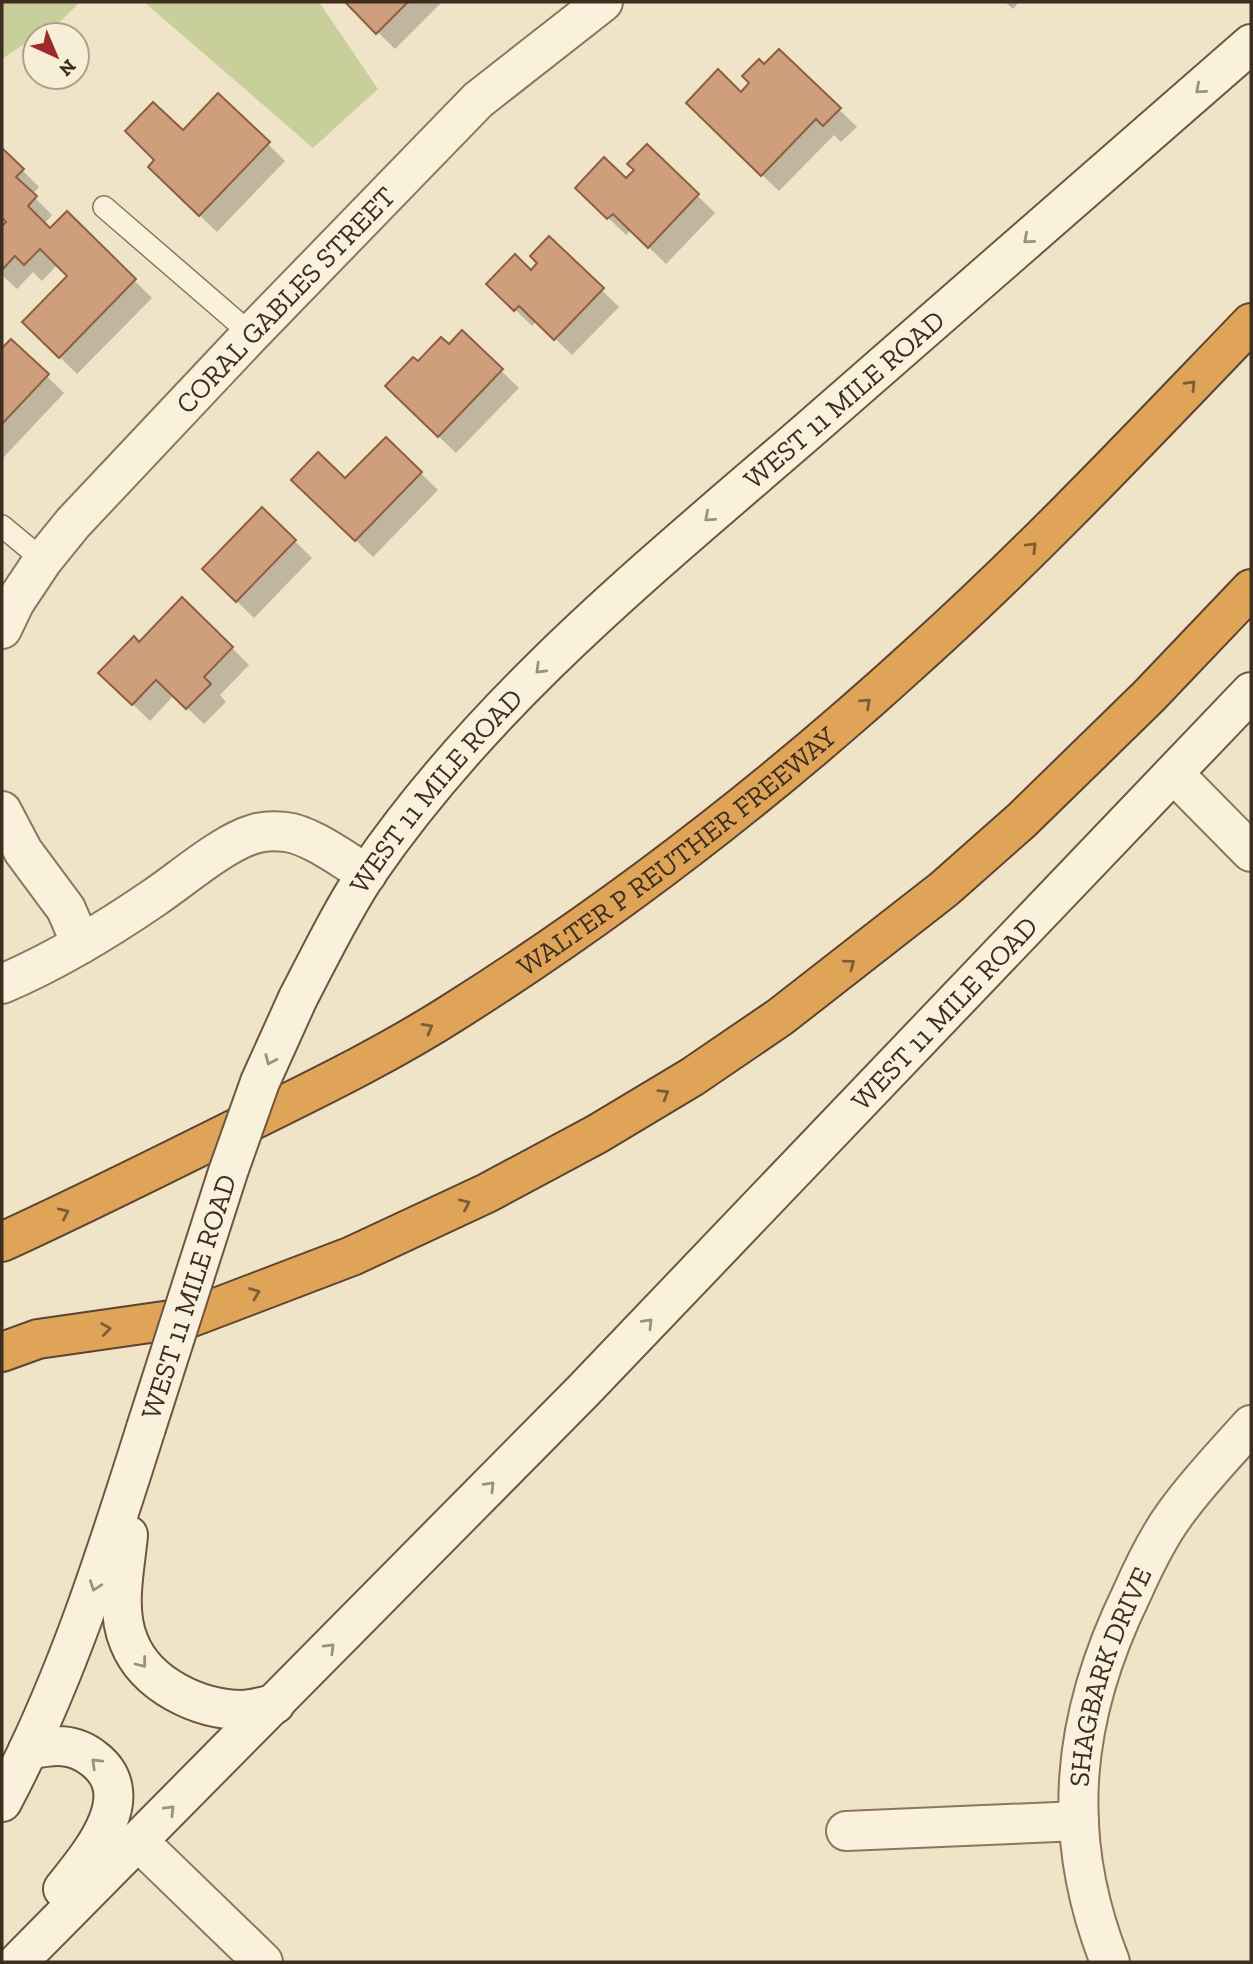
<svg xmlns="http://www.w3.org/2000/svg" width="1253" height="1964" viewBox="0 0 1253 1964" font-family="'Zilla Slab',serif">
<style>
.green{fill:#c9cf9b}
.shadow{fill:#0003}
.building{fill:#cf9f7d;stroke:#8d5f41;stroke-width:2}
.lines{fill:none;stroke-linecap:round;stroke-linejoin:round}
.service-casing{stroke:#8d765c;stroke-width:24}
.minor-casing{stroke:#8d765c;stroke-width:42}
.secondary-casing{stroke:#6f573f;stroke-width:42}
.motorway-casing{stroke:#5b4430;stroke-width:42}
.service{stroke:#faf1dc;stroke-width:21}
.minor{stroke:#faf1dc;stroke-width:38}
.secondary{stroke:#faf1dc;stroke-width:38}
.motorway{stroke:#e0a458;stroke-width:38}
.secondary-bridge-casing{stroke:#6f573f;stroke-width:42;stroke-linecap:butt}
.secondary-bridge{stroke:#faf1dc;stroke-width:38}
.oneway{stroke:#9c907e}
.oneway2{stroke:#7e5d36}
.labels{text-anchor:middle;stroke-width:6;stroke-linejoin:round;paint-order:stroke}
.street-label{font-size:28px;fill:#3d2e20;stroke:#f7eed8}
</style>
<rect width="100%" height="100%" fill="#f0e4c8"/>
<!-- green -->
<path class="green" d="M2 2H80L62 20 39 35H35V37L2 59Z
M144 2H319L378 89 313 148Z"/>
<!-- shadow -->
<path class="shadow" d="M347 2H442L395 49Z
M1005 2H1019L1013 9Z
M779 51 857 127 841 142 834 135 779 191 705 120 741 94Z
M183 133 268 144 285 161 217 232 167 184 157 160Z
M647 146 715 213 666 264 631 230 626 235 577 188 626 181 636 170Z
M2 150 39 187 32 195 52 215 44 224 50 231 67 214 152 298 77 374 24 322 70 276 58 264 42 281 33 272 17 289 2 275V229L8 222 2 216Z
M549 239 619 307 572 355 537 321 532 326 489 284 531 272 539 263Z
M462 333 519 388 456 453 387 386 418 364 449 347Z
M11 341 64 393 2 459V351Z
M386 439 438 490 373 557 294 480 345 481Z
M262 509 312 558 254 618 204 569Z
M139 644 232 648 249 665 220 695 226 702 204 724 174 695 150 721 101 673Z"/>
<!-- building -->
<path class="building" d="M345 2H408L376 34Z
M779 49 841 108 823 126 816 119 761 176 686 103 718 69 741 92 749 83 742 76 759 59 764 64Z
M218 93 270 142 199 216 148 167 154 160 125 131 153 102 183 130Z
M647 144 699 194 648 248 613 214 607 219 575 188 604 157 626 178 634 170 627 164Z
M2 148 24 169 16 177 37 196 28 206 50 228 67 211 136 279 59 358 22 322 67 276 40 249 24 265 15 256 2 270V226L6 222 2 218Z
M549 236 604 288 554 340 519 306 514 311 486 284 515 254 531 270 537 263 530 256Z
M462 330 503 369 438 437 385 386 413 357 418 361 441 337 449 344Z
M11 339 49 374 2 424V348Z
M386 437 422 472 355 541 291 480 318 452 345 478Z
M262 507 296 540 236 602 202 569Z
M182 597 233 647 204 677 211 684 186 709 156 680 132 705 98 673 134 636 139 642Z"/>
<g class="lines">
<defs>
<path id="service" d="M104 207 251 334
M2 526 43 560"/>
<g id="minor">
<path id="s1" d="M2 629 15 602 43 560 73 523 251 334 478 100 603 2"/>
<path d="M1174 774 1251 852"/>
<path d="M2 811 23 851 66 909 81 944"/>
<path d="M2 984C56 961 107 930 155 897 183 878 223 843 254 834 263 831 277 831 286 832 311 835 345 861 367 874"/>
<path d="M846 1831 1079 1821"/>
<path d="M139 1842 263 1962"/>
<path id="s2" d="M1110 1962C1059 1833 1072 1716 1132 1593 1144 1566 1158 1537 1175 1514 1198 1482 1225 1454 1251 1425"/>
</g>
<g id="secondary">
<path id="s3" d="M298 998C320 956 341 912 367 873 486 699 651 567 809 430 956 301 1104 173 1251 44"/>
<path d="M128 1535C125 1569 115 1609 129 1642 146 1685 199 1710 243 1710 254 1709 265 1706 275 1704"/>
<path d="M28 1750C53 1745 73 1742 94 1759 142 1796 89 1856 63 1889"/>
<path d="M2 1802C65 1684 106 1555 146 1428"/>
<path id="s4" d="M18 1962 583 1391 1251 692"/>
</g>
<g id="motorway">
<path id="s5" d="M2 1242C85 1204 167 1163 249 1122 320 1087 390 1053 457 1010 623 905 778 784 923 651 1038 547 1144 434 1251 323"/>
<path d="M2 1352 38 1339 192 1317 352 1256 487 1193 597 1134 692 1077 780 1017 944 889 1022 820 1149 696 1251 589"/>
</g>
</defs>
<!-- service casing -->
<use href="#service" class="service-casing"/>
<!-- minor casing -->
<use href="#minor" class="minor-casing"/>
<!-- secondary casing -->
<use href="#secondary" class="secondary-casing"/>
<!-- motorway casing -->
<use href="#motorway" class="motorway-casing"/>
<!-- service -->
<use href="#service" class="service"/>
<!-- minor -->
<use href="#minor" class="minor"/>
<!-- secondary -->
<use href="#secondary" class="secondary"/>
<!-- motorway -->
<use href="#motorway" class="motorway"/>
<defs>
<g id="secondary-bridge">
<path id="s6" d="M146 1428 228 1172 260 1082 298 998"/>
</g>
</defs>
<!-- secondary-bridge casing -->
<use href="#secondary-bridge" class="secondary-bridge-casing"/>
<!-- secondary-bridge -->
<use href="#secondary-bridge" class="secondary-bridge"/>
</g>
<!-- one-way arrows -->
<defs><path id="oneway-chevron" d="M-2-3.5L2.5 0L-2 3.5" fill="none" stroke-width="1.6" stroke-linecap="round" stroke-linejoin="round" transform="scale(1.75)"/></defs>
<g class="oneway">
<use href="#oneway-chevron" transform="translate(1200 89) rotate(139)"/>
<use href="#oneway-chevron" transform="translate(1028 239) rotate(139)"/>
<use href="#oneway-chevron" transform="translate(709 517) rotate(139)"/>
<use href="#oneway-chevron" transform="translate(540 669) rotate(136)"/>
<use href="#oneway-chevron" transform="translate(270 1060) rotate(114)"/>
<use href="#oneway-chevron" transform="translate(648 1323) rotate(-46)"/>
<use href="#oneway-chevron" transform="translate(490 1486) rotate(-46)"/>
<use href="#oneway-chevron" transform="translate(95 1586) rotate(109)"/>
<use href="#oneway-chevron" transform="translate(330 1648) rotate(-45)"/>
<use href="#oneway-chevron" transform="translate(142 1663) rotate(52)"/>
<use href="#oneway-chevron" transform="translate(96 1763) rotate(-136)"/>
<use href="#oneway-chevron" transform="translate(170 1810) rotate(-45)"/>
</g>
<g class="oneway2">
<use href="#oneway-chevron" transform="translate(1191 385) rotate(-46)"/>
<use href="#oneway-chevron" transform="translate(1032 547) rotate(-45)"/>
<use href="#oneway-chevron" transform="translate(866 703) rotate(-42)"/>
<use href="#oneway-chevron" transform="translate(850 964) rotate(-37)"/>
<use href="#oneway-chevron" transform="translate(428 1028) rotate(-30)"/>
<use href="#oneway-chevron" transform="translate(664 1094) rotate(-31)"/>
<use href="#oneway-chevron" transform="translate(465 1204) rotate(-25)"/>
<use href="#oneway-chevron" transform="translate(64 1213) rotate(-25)"/>
<use href="#oneway-chevron" transform="translate(255 1293) rotate(-21)"/>
<use href="#oneway-chevron" transform="translate(106 1329) rotate(-8)"/>
</g>
<g class="labels">
<!-- street labels -->
<g class="street-label">
<text dy="10" stroke="none"><textPath href="#s1" startOffset="436">CORAL GABLES STREET</textPath></text>
<text dy="10" stroke="none"><textPath href="#s3" startOffset="817">WEST 11 MILE ROAD</textPath></text>
<text dy="10" stroke="none"><textPath href="#s3" startOffset="250">WEST 11 MILE ROAD</textPath></text>
<text dy="10" stroke="none"><textPath href="#s5" startOffset="782">WALTER P REUTHER FREEWAY</textPath></text>
<text dy="10" stroke="none"><textPath href="#s4" startOffset="1326">WEST 11 MILE ROAD</textPath></text>
<text dy="10" stroke="none"><textPath href="#s6" startOffset="138">WEST 11 MILE ROAD</textPath></text>
<text dy="10" stroke="none"><textPath href="#s2" startOffset="294">SHAGBARK DRIVE</textPath></text>
</g>
</g>
<!-- border -->
<rect width="1253" height="1964" fill="none" stroke="#3d2e20" stroke-width="7"/>
<!-- north arrow -->
<g transform="translate(56 56) rotate(136)"><circle r="33" fill="#f7eed8" stroke="#ada18e" stroke-width="2"/>
<path d="M0-5L12 26L0 18L-12 26Z" fill="#9e2a2b"/>
<text y="-10" font-size="19" font-weight="bold" text-anchor="middle" fill="#3d2e20">N</text>
</g>
</svg>
